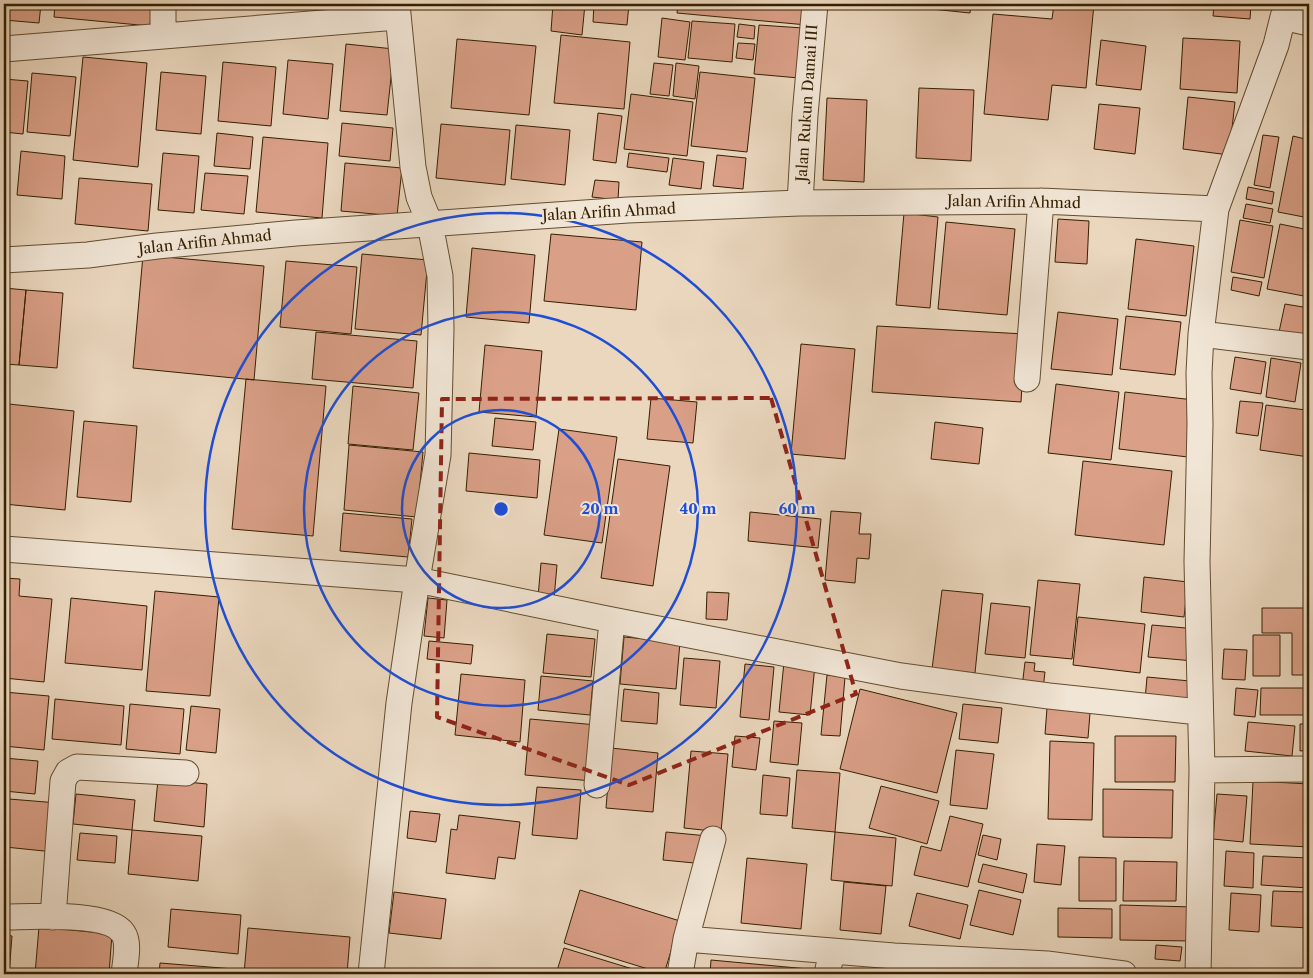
<svg xmlns="http://www.w3.org/2000/svg" width="1313" height="978" viewBox="0 0 1313 978" font-family="'Libre Caslon Text',serif">
<style>
.building{fill:#d99f87;stroke:#351f00}
.lines{fill:none;stroke-linecap:round;stroke-linejoin:round}
.street-casing{stroke:#624d30;stroke-width:27}
.street{stroke:#f1e5d5;stroke-width:25}
.marked{fill:none;stroke:#8f2418;stroke-width:4;stroke-dasharray:10 6;stroke-linejoin:round}
.ring{fill:none;stroke:#1d4ed8;stroke-width:2.5}
.labels{text-anchor:middle;stroke-width:4;stroke-linejoin:round;paint-order:stroke}
.street-label{font-size:15px;fill:#351f00;stroke:#f1e5d5}
.centre{fill:#1d4ed8;stroke:#f1e5d5;stroke-width:2.5}
.ring-label{font-size:15px;text-anchor:middle;font-weight:bold;fill:#1d4ed8;stroke:#f1e5d5;stroke-width:4;stroke-linejoin:round;paint-order:stroke}
</style>
<rect width="100%" height="100%" fill="#ead7be"/>
<filter id="stains"><feTurbulence type="fractalNoise" baseFrequency=".004" numOctaves="4"/><feColorMatrix values="0 0 0 0 .2 0 0 0 0 .09 0 0 0 0 .02 0 0 0 .5 -.17"/></filter>
<radialGradient id="worn" r=".72"><stop offset=".6" stop-color="#630" stop-opacity="0"/><stop offset="1" stop-color="#630" stop-opacity=".3"/></radialGradient>
<!-- building -->
<path class="building" d="M4 4H41L39 23 4 20Z
M55 4H152L150 26 54 17Z
M553 4H585L582 35 551 31Z
M594 4H629L627 25 593 22Z
M678 4H808L807 25 677 13Z
M883 4H971L970 13Z
M1054 4H1094L1086 88 1052 85 1048 120 984 114 993 14 1052 19Z
M1214 4H1251L1250 19 1213 16Z
M662 18 690 22 685 60 658 57Z
M692 21 735 24 732 62 688 58Z
M739 24 755 26 754 39 737 37Z
M759 25 803 28 799 78 754 74Z
M561 35 630 42 624 109 554 103Z
M1183 38 1240 41 1237 93 1180 89Z
M457 39 536 46 529 115 451 108Z
M1101 40 1146 46 1141 90 1096 85Z
M738 43 755 44 753 60 736 58Z
M346 44 394 49 387 115 340 111Z
M83 57 147 63 138 167 73 160Z
M288 60 333 64 328 119 283 114Z
M223 62 276 67 271 126 218 121Z
M654 63 673 65 669 96 650 94Z
M676 63 699 66 695 99 673 96Z
M161 72 206 76 201 134 156 130Z
M700 72 755 78 747 152 691 146Z
M32 73 76 77 70 136 27 132Z
M4 79 28 81 23 134 4 132Z
M919 88 974 90 971 161 916 158Z
M631 94 693 102 687 156 624 149Z
M1188 97 1235 102 1229 155 1183 149Z
M827 98 867 100 864 182 823 180Z
M1099 104 1140 108 1135 154 1094 149Z
M598 113 622 116 616 163 593 160Z
M342 123 393 128 390 161 339 156Z
M441 124 510 130 505 185 436 178Z
M516 125 570 130 565 185 511 179Z
M217 133 253 137 250 169 214 166Z
M1263 135 1279 137 1270 188 1254 185Z
M1293 136 1309 140V218L1278 212Z
M263 137 328 143 322 218 256 212Z
M21 151 65 156 62 199 17 195Z
M163 153 199 156 194 213 158 210Z
M629 153 669 158 667 172 627 167Z
M717 155 746 158 743 189 713 186Z
M673 158 704 162 701 189 669 185Z
M345 163 402 168 397 216 341 211Z
M4 172H8L4 217Z
M205 173 248 176 244 214 201 210Z
M79 178 152 184 148 231 75 224Z
M595 180 619 182 618 200 592 197Z
M1248 187 1274 192 1272 204 1246 199Z
M1246 204 1273 209 1270 223 1243 218Z
M904 213 938 217 930 308 896 305Z
M1058 219 1089 221 1087 264 1055 262Z
M1240 220 1273 226 1264 278 1231 272Z
M946 222 1015 229 1007 315 938 309Z
M1280 224 1309 230V297L1267 289Z
M551 234 642 242 636 310 544 301Z
M1136 239 1194 246 1186 316 1128 309Z
M472 248 535 255 529 323 466 317Z
M362 254 428 260 421 335 355 329Z
M143 255 264 266 254 380 133 368Z
M286 261 357 267 351 334 280 327Z
M1233 277 1262 282 1259 296 1231 290Z
M4 288 26 290 19 365 4 364Z
M26 290 63 293 57 368 19 365Z
M1285 304 1309 308V338L1279 332Z
M1058 312 1118 319 1112 375 1051 369Z
M1126 316 1181 322 1175 375 1120 369Z
M877 326 1025 334 1021 402 872 392Z
M316 332 417 341 413 388 312 379Z
M801 344 855 349 845 459 791 454Z
M485 345 542 351 536 417 479 412Z
M1235 357 1266 362 1261 394 1230 389Z
M1271 358 1301 363 1295 402 1266 397Z
M246 379 326 386 313 536 232 529Z
M1056 384 1119 392 1111 460 1048 453Z
M353 386 419 393 413 450 348 444Z
M1309 387V457L1260 450 1266 405 1306 410Z
M1125 392 1194 400 1188 457 1119 449Z
M651 398 697 402 693 443 647 439Z
M1240 401 1263 403 1258 436 1236 433Z
M9 404 74 411 65 510 4 504V467Z
M495 418 536 422 533 450 492 446Z
M84 421 137 426 131 502 77 497Z
M935 422 983 428 979 464 931 459Z
M559 429 617 437 602 543 544 535Z
M349 445 423 452 417 517 344 510Z
M469 453 540 460 537 498 466 491Z
M618 459 670 466 653 586 601 578Z
M1083 461 1172 471 1164 545 1075 535Z
M831 511 861 513 859 534H871L869 559 857 558 855 583 825 580Z
M750 512 821 519 818 548 748 541Z
M343 513 412 519 408 557 340 551Z
M541 563 557 565 554 599 538 597Z
M1144 577 1188 582 1184 617 1141 612Z
M4 578 20 579 19 596 52 599 44 682 4 678Z
M1038 580 1080 584 1072 659 1030 655Z
M942 590 983 594 975 673 932 669Z
M155 591 219 597 210 696 146 691Z
M707 592 729 593 727 620 706 619Z
M71 598 147 606 142 670 65 663Z
M428 598 447 600 444 638 424 636Z
M991 603 1030 607 1025 658 985 654Z
M1262 608H1309V675H1292V633H1262Z
M1078 617 1145 624 1140 673 1073 665Z
M1152 625 1197 629 1194 661 1148 657Z
M547 634 595 639 591 677 543 673Z
M1253 635H1280V676H1253Z
M624 637 680 642 676 689 620 684Z
M429 641 473 645 471 664 427 659Z
M1224 649 1247 650 1245 680 1222 679Z
M684 658 720 661 716 708 680 705Z
M784 662 815 665 810 715 779 712Z
M1025 662 1035 663 1034 671 1045 672 1043 689 1022 687Z
M745 664 774 667 769 720 740 717Z
M461 674 525 680 520 742 455 735Z
M827 675 845 677 840 736 821 735Z
M541 676 593 681 590 715 538 710Z
M1147 677 1190 681 1188 704 1145 700Z
M1236 688 1258 690 1255 717 1234 715Z
M1261 688H1309V715H1260Z
M624 689 659 693 657 724 621 721Z
M860 689 957 713 937 793 840 769Z
M4 692 49 696 44 750 4 746Z
M55 699 124 706 121 745 52 739Z
M130 704 184 709 180 754 126 749Z
M963 704 1002 708 998 743 959 739Z
M191 706 220 709 216 753 186 750Z
M1047 708 1090 713 1088 738 1045 734Z
M530 719 597 725 592 781 525 775Z
M774 721 802 723 798 765 770 762Z
M1248 722 1295 726 1292 756 1245 751Z
M1300 724H1309V750L1300 751Z
M735 736 760 738 756 770 732 767Z
M1115 736H1176L1175 782H1115Z
M1050 741 1094 743 1092 820 1048 819Z
M611 748 658 753 653 812 606 808Z
M956 750 994 754 987 809 950 805Z
M691 751 728 754 721 832 684 828Z
M4 758 38 761 35 794 4 791Z
M797 770 840 773 835 832 792 828Z
M763 775 790 778 787 816 760 814Z
M158 779 207 784 204 827 154 821Z
M1253 781 1309 784V847L1250 844Z
M881 786 939 801 927 844 869 828Z
M537 787 581 790 577 839 532 835Z
M1103 789 1173 790 1172 838 1103 837Z
M76 794 135 800 132 830 73 824Z
M1217 794 1247 796 1243 842 1213 839Z
M9 799 58 803 54 852 5 847Z
M410 811 440 814 436 842 407 838Z
M459 815 520 822 515 859 498 857 495 879 446 873 451 829 457 830Z
M950 816 983 824 968 887 914 875 921 846 941 851Z
M132 830 202 836 198 881 128 874Z
M666 832 708 836 705 864 663 860Z
M835 832 896 838 892 886 831 880Z
M80 833 117 836 115 863 77 860Z
M983 835 1001 839 997 860 978 855Z
M1037 844 1065 846 1061 885 1034 882Z
M1226 851 1254 853 1253 888 1224 886Z
M1263 856 1309 858V888L1261 885Z
M1079 857 1116 858V901H1079Z
M747 858 807 864 801 929 741 923Z
M1124 861 1177 862 1176 901H1123Z
M983 864 1027 874 1023 893 978 882Z
M844 882 886 886 881 934 840 930Z
M580 890 680 921 664 974 564 943Z
M979 890 1021 900 1013 935 970 925Z
M1273 891 1309 892V928L1271 926Z
M394 892 446 899 441 939 389 933Z
M917 893 968 905 960 939 909 926Z
M1231 893 1261 895 1259 932 1229 930Z
M1120 905 1193 907 1192 941 1120 940Z
M1058 908 1112 909V938L1058 937Z
M171 909 241 915 238 954 168 947Z
M39 927 112 934 109 974H35Z
M248 928 350 937 347 974H244Z
M4 935 12 936 9 974H4Z
M1156 945 1182 947 1180 961 1155 959Z
M564 948 649 974H556Z
M711 960 808 969V974H710Z
M160 963 234 969 233 974H159Z
M891 963 918 966 917 974H889Z"/>
<g class="lines">
<defs>
<path id="street" d="M163 4V35
M4 49 397 17
M800 203 805 115 815 4
M4 260 88 255 157 246 296 233 628 210 800 203 1041 201 1216 209
M1201 334 1309 347
M1027 379 1041 201
M4 549 417 580 612 620 901 676 1049 696 1199 712
M1202 770 1309 769
M597 785 612 620
M4 917C29 917 108 911 123 933 130 943 125 963 124 974
M53 917 63 781 68 772 77 767 186 773
M686 939 713 839
M371 974 399 703 417 580 438 455 441 329 440 276 430 224 419 197 413 167 397 4
M680 974 686 939 894 956 1047 964 1124 974
M827 974 832 951
M1198 974 1202 770 1197 562 1200 424 1199 373 1201 334 1216 209 1276 45 1283 17 1309 23"/>
</defs>
<!-- street casing -->
<use href="#street" class="street-casing"/>
<!-- street -->
<use href="#street" class="street"/>
</g>
<!-- marked area -->
<path class="marked" d="M771 398 856 694 629 785 437 717 442 399Z"/>
<!-- distance rings -->
<g class="ring">
<circle cx="501" cy="509" r="99"/>
<circle cx="501" cy="509" r="197"/>
<circle cx="501" cy="509" r="296"/>
</g>
<g class="labels">
<!-- street labels -->
<g class="street-label">
<text transform="translate(807 103) rotate(-86)" y="5">Jalan Rukun Damai III</text>
<text transform="translate(1014 202) rotate(1)" y="5">Jalan Arifin Ahmad</text>
<text transform="translate(609 212) rotate(-3)" y="5">Jalan Arifin Ahmad</text>
<text transform="translate(205 242) rotate(-6)" y="5">Jalan Arifin Ahmad</text>
</g>
</g>
<circle cx="501" cy="509" r="8" class="centre"/>
<g class="ring-label">
<text x="600" y="514">20 m</text>
<text x="698" y="514">40 m</text>
<text x="797" y="514">60 m</text>
</g>
<!-- margin -->
<rect width="1313" height="978" fill="none" stroke="#ead7be" stroke-width="20"/>
<rect x="5" y="5" width="1303" height="968" fill="none" stroke="#351f00" stroke-width="2.5"/>
<rect x="10" y="10" width="1293" height="958" fill="none" stroke="#351f00"/>
<rect width="100%" height="100%" filter="url(#stains)"/>
<rect width="100%" height="100%" fill="url(#worn)"/>
</svg>
